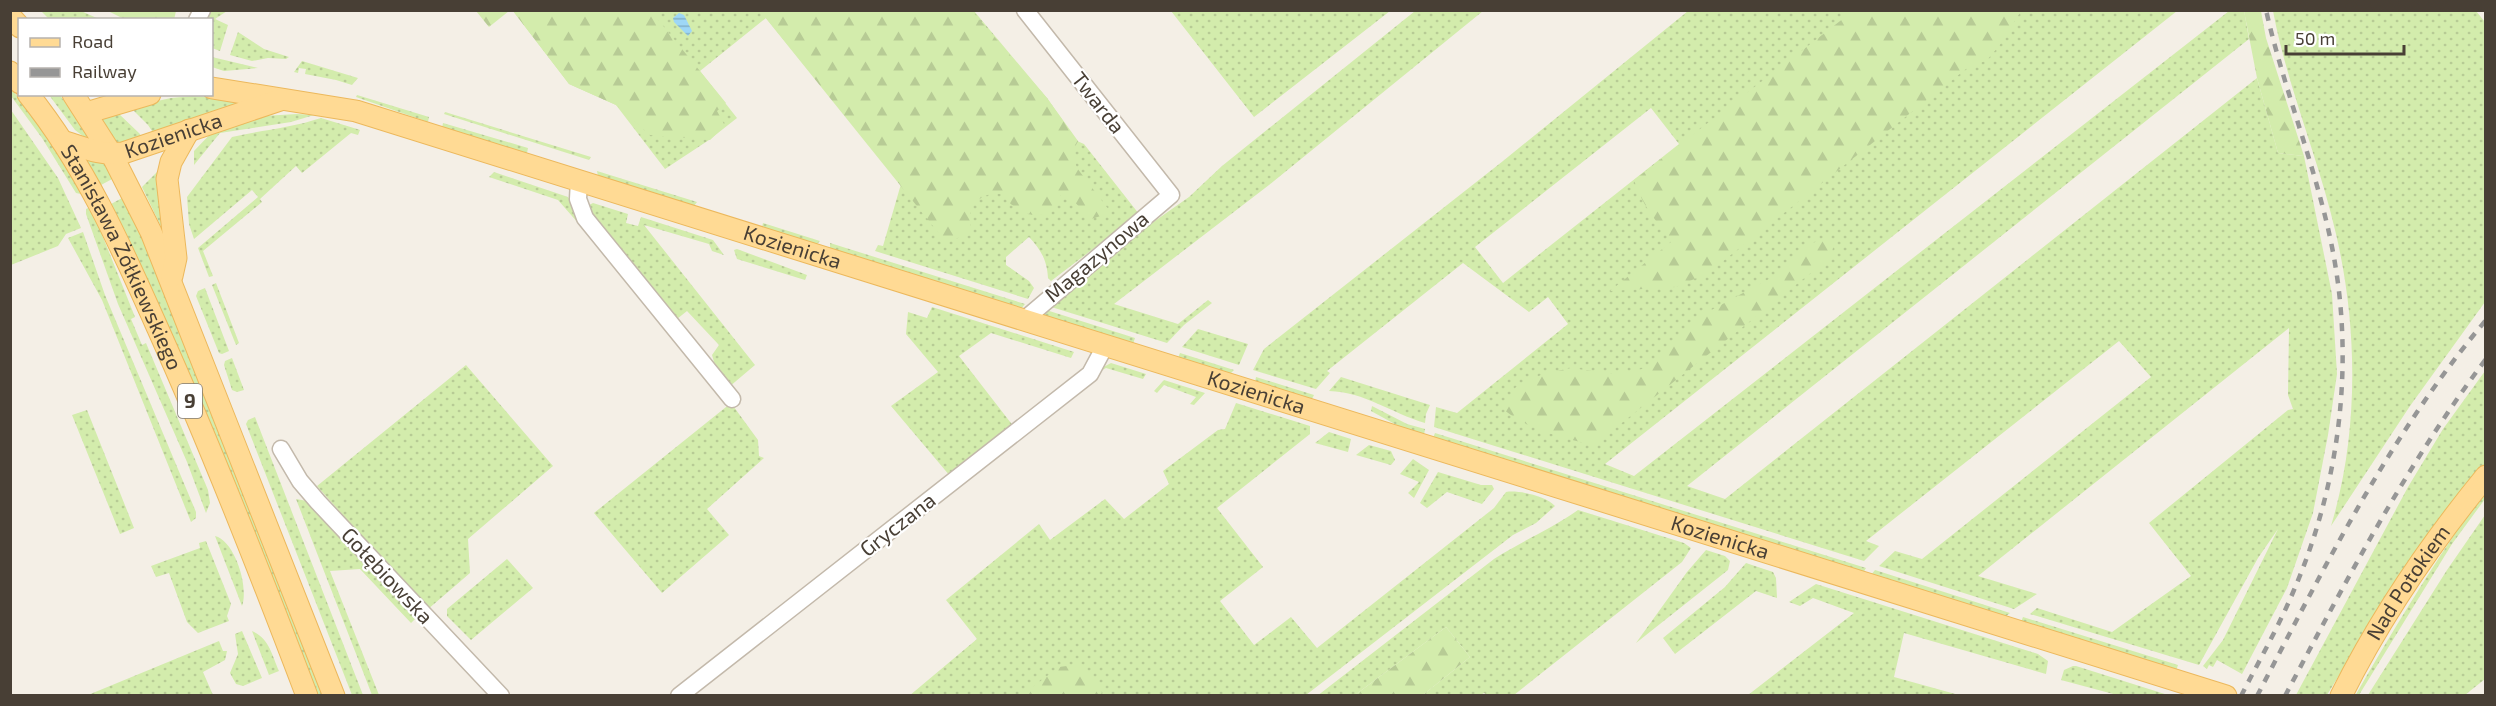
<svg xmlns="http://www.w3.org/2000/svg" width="2496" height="706" viewBox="0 0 2496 706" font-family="'Exo 2',sans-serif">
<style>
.grass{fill:url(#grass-dots);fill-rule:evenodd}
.forest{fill:url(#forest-firs)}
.water{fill:url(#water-rules)}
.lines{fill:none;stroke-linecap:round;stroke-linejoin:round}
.minor-casing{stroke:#c3b9ab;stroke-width:19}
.major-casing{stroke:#ecb85c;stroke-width:23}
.minor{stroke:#fff;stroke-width:16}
.major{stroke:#ffda94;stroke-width:21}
.rail{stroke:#969696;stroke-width:4.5;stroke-dasharray:8 8;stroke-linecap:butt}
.labels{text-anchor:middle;stroke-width:4.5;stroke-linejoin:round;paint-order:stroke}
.shield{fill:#fff;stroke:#7f7972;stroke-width:1.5}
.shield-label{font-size:20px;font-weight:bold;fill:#483f35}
.street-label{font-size:21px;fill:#483f35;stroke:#fff}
</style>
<defs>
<pattern id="grass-dots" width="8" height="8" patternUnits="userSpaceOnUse" patternTransform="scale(1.5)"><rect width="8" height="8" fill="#d3ecac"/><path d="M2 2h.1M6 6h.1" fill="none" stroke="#b7cb95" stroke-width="1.8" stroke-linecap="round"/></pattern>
<pattern id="forest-firs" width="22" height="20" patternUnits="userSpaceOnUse" patternTransform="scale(1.5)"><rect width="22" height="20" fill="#d3ecac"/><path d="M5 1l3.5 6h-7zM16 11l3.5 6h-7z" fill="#b7cb95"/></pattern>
<pattern id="water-rules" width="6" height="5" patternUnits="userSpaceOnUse" patternTransform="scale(1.5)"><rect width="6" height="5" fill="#9ed7f6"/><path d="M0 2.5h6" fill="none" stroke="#83b0c8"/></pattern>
</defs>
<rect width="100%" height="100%" fill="#f4efe6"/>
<!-- grass -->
<path class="grass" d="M2244 10 2249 39 1687 486 1725 499 2257 78 2278 153 2304 156 2332 294 2337 374 2328 435 2313 513 2287 588 2242 674 2217 660 2213 667 2209 665 2207 669 2203 666 2223 640 2278 529 2258 558 2199 665 2030 614 2037 608 2112 632 2191 576 2149 523 2288 410 2293 409 2288 395 2289 328 1978 576 2037 594 2014 609 1879 566 1895 551 1922 559 2151 377 2119 341 1866 541 1879 546 1864 561 1434 427 1436 407 1457 413 1568 324 1548 297 1529 312 1463 263 1327 371 1330 373 1316 389 1253 370 1264 349 1503 161 1688 11H2177L1605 464 1634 476 2229 11ZM1651 108 1679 144 1503 283 1475 247Z
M41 11H81L99 19H49Z
M208 11H227L215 19 228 25 220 51 212 48V20H201Z
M513 11H974L1047 98 1077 141 1084 144 1139 214 1051 281 1048 278C1047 260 1041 250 1029 237L1006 257V265L1029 281 1034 288 1028 299 875 251 878 245 883 246 901 184 766 18 700 71 737 118 709 140 665 169 616 105 569 84Z
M1171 11H1390L1254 117Z
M1415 11H1483L1269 185 1114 304 1178 324 1208 300 1212 303 1184 325 1167 343 1045 305 1115 249 1189 197 1222 166Z
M2273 11H2476L2485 22V302L2410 406 2331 526C2359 433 2358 328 2336 234 2319 159 2287 86 2273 11Z
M238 32 264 49 289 57 286 59 268 58 252 61 230 55Z
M212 57 258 68 224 71 212 67Z
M302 61 358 78 352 85 336 80 305 74 306 69 299 68 298 73 294 72Z
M10 87 41 127 85 195 76 193 42 138 11 96Z
M49 95H60L91 140V142L75 130Z
M357 95 429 117 428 122 356 97Z
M193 96 276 102 154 134 148 125 130 107 171 98Z
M11 110 58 178 81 228 66 234 58 246 11 265Z
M117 112 140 134 142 139 118 144 102 119Z
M445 112 591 157 589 160 444 114Z
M297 114 314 115 291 122 220 133 194 165V151L216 128 263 116Z
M321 118 357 129 360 130 358 135 351 133 302 173 296 166 260 199 262 202 203 251 213 276 209 277 198 248 258 197 252 190 194 239 189 224 187 197 232 137C262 130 291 128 321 118Z
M443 123 528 148 527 153 442 128Z
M85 158 104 161 114 178 101 185Z
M162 167 169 243 142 187Z
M597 171 697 202 694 206 598 176Z
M494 172 568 197 592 239 558 200 489 177Z
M124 197 149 248 323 695H316L217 439 111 204Z
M593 203 628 214 626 223 638 226 641 217 713 240 724 255 712 251 709 244 644 225 755 365 729 387 716 369 712 355 719 345 687 311 677 319 666 309 587 214V206Z
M91 207 135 317 131 319 142 345 146 343 208 490 210 503 206 513 187 462 118 304 86 214V209Z
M763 223 820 241 817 244 762 227Z
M83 232 105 295 196 512V518L191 522 102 300 68 238Z
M830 243 1025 304 1021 309 830 248Z
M737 249 807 275 805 280 737 259 734 250Z
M216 283 239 343 236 345 212 285Z
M205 288 229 351 222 354 219 353 196 296 198 291Z
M932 307 1074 352 1071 358 991 333 959 356 1014 427 950 476 891 406 938 372 906 334 908 312 927 318Z
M1043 309 1135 338 1133 344 1039 314Z
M1198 329 1248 344 1239 365 1182 347Z
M1180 353 1234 370 1230 374 1178 358Z
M232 358 244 390 237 392 232 390 224 365 225 361Z
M1111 363 1146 374 1143 379 1106 368 1099 372 1096 371Z
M466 365 553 466 468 539 470 573 427 610 317 486Z
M2485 371V465L2431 534 2382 605 2327 695H2296L2408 487 2443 429Z
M1256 377 1314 395 1312 399 1307 398 1255 382Z
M1341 377 1430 405 1426 414 1425 423C1391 413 1365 392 1329 391Z
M1164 380 1205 393 1194 405 1190 404 1196 397 1164 385 1157 393 1154 391Z
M731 403 758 440 759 456 764 458 707 509 729 535 662 593 594 513Z
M1236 403 1310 426V434L1217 508 1263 567 1220 601 1254 645 1291 617 1317 648 1494 508 1506 492C1519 490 1546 496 1555 506L1536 523 1513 535 1306 695 909 696 977 639 946 600 1039 524 1050 540 1105 499 1124 519 1169 484 1163 471 1218 430 1225 429Z
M1372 406 1407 424 1425 429 1424 435 1402 428 1371 411Z
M87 410 134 528 120 534 72 415Z
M255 417 363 695H352L246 424 248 420Z
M1329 432 1351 439 1348 452 1315 443Z
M1435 433 1866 568 1863 573 1433 438Z
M1369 445 1391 451 1395 460 1391 465 1356 455Z
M1413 459 1429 470 1414 498 1408 493 1419 482 1400 474Z
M1438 472 1481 485H1492L1494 489 1482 504 1447 492 1427 508 1420 503Z
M2485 491V499L2452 544 2359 695 2355 696C2396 625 2437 557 2485 491Z
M296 499 307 501 418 616 411 623 360 569 330 571 379 695H372Z
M1578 510 1684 543 1691 548 1682 562 1514 695H1487L1484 693 1479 696 1423 695 1470 657 1446 627 1355 695 1317 696 1494 559C1522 541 1551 529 1578 510Z
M2485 515V679L2465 695H2368L2447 570Z
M215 536C235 541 249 587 242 606Z
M206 541 231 604 227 616 229 621 198 633 187 622 169 573 156 577 151 566 200 548 199 543Z
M1706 550 1725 556 1730 561 1728 570 1636 643 1687 572Z
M507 559 533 588 471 640 447 616V609Z
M1746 563 1773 572 1776 578 1777 598 1756 591 1675 654 1663 638 1725 587Z
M1875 570 2010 613 2004 618 1871 575Z
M1816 584 2038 654 2048 661 2046 674 1904 633 1894 677 1959 695H1748L1854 613 1813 598 1800 606 1789 602Z
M2023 617 2178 665 2176 671 2021 622Z
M242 631 262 678 243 686 236 684 230 673 238 654 235 634Z
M252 631C269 638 272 655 279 671L269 675Z
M219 641 223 651H227L225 660 203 672 213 695H88Z
M2073 666H2076L2168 695H2117L2061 680 2064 670Z"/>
<!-- forest -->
<path class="forest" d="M108 11H176L174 20 124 19Z
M476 11H509L489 27Z
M513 11H651L726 103 717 111 725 126 710 140 650 135 616 105 569 84Z
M760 11H972L1047 98 1078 141 1072 153 1077 168 1109 210 1104 215 1091 219 1064 191C1059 196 1058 203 1054 207 1038 226 1012 208 1001 194 987 192 973 199 970 214 969 221 972 227 970 235L945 241Z
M1853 11H2021L1999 46 1987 60 1966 69 1708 273 1676 287 1610 291 1671 242C1657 221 1641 204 1634 180Z
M2244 11H2261L2266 38 2304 156 2278 153 2257 78Z
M1825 237 1834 243 1831 257 1594 445C1565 439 1523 428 1501 407L1516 387 1543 374 1571 368 1613 374 1642 369 1667 350 1704 314 1769 279 1807 246Z
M1446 627 1470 657 1423 695H1355Z
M1082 664 1102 693 1099 695H1022L1059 667Z"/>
<!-- water -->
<path class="water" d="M679 13 684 15 692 31 688 36 674 22 673 18Z"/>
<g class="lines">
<defs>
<path id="minor" d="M197 20 202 10
M579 181 578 199 585 218 732 399
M1024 320 1171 195 1025 10
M281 449 300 481 318 502 501 696
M679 696 1090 374 1105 346"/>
<g id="major">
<path d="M10 16 20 27"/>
<path d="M10 72 20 83"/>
<path id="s1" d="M212 88 356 111 2226 696"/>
<path id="s2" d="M28 94C85 165 121 246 158 329 212 449 260 572 307 696"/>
<path d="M73 94 112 155 151 232 334 696"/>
<path d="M86 113 150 94"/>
<path id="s3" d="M62 141C82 147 102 156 123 153L280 100"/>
<path d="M172 276 176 258 167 179 171 162 189 130"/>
<path id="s4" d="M2341 696C2380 618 2431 543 2486 476"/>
</g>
</defs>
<!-- minor casing -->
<use href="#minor" class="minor-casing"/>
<!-- major casing -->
<use href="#major" class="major-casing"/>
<!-- minor -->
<use href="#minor" class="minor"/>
<!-- major -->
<use href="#major" class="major"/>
<!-- rail -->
<path class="rail" d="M2241 696C2259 661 2279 626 2294 590 2340 483 2355 362 2332 247 2316 167 2284 90 2266 10
M2257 696C2325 566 2391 433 2486 320
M2285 696C2347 579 2407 464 2486 359"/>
</g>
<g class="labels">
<!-- shield labels -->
<rect class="shield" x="178" y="384" width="24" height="34" rx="4.5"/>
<g class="shield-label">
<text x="190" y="408">9</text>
</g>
<!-- street labels -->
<g class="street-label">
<text transform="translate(1098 103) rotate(52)" y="7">Twarda</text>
<text dy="7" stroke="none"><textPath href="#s3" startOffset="116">Kozienicka</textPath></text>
<text dy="7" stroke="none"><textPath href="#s1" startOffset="603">Kozienicka</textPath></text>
<text transform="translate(1097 257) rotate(-40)" y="7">Magazynowa</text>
<text dy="7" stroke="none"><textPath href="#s2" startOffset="189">Stanisława Żółkiewskiego</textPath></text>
<text dy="7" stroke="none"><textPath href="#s1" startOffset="1089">Kozienicka</textPath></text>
<text transform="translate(898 525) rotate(-38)" y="7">Gryczana</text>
<text dy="7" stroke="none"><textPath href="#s1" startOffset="1575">Kozienicka</textPath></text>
<text transform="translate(387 576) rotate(47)" y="7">Gołębiowska</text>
<text dy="7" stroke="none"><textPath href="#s4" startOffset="132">Nad Potokiem</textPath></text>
</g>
</g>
<!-- border -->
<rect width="2496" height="706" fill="none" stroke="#483f35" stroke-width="24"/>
<!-- legend -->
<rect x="18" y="18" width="195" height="78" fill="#ffffff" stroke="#b6b2ae" stroke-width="1.5"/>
<rect x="30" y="38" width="30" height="9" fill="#ffda94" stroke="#b6b2ae" stroke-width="1.5"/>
<text x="72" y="48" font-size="18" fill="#483f35">Road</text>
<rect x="30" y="68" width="30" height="9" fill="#969696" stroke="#b6b2ae" stroke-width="1.5"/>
<text x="72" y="78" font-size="18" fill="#483f35">Railway</text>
<!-- scale -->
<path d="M2286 45v9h118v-9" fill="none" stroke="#483f35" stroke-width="3"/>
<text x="2295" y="45" font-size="18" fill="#483f35" stroke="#ffffff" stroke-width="4.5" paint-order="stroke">50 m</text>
</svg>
